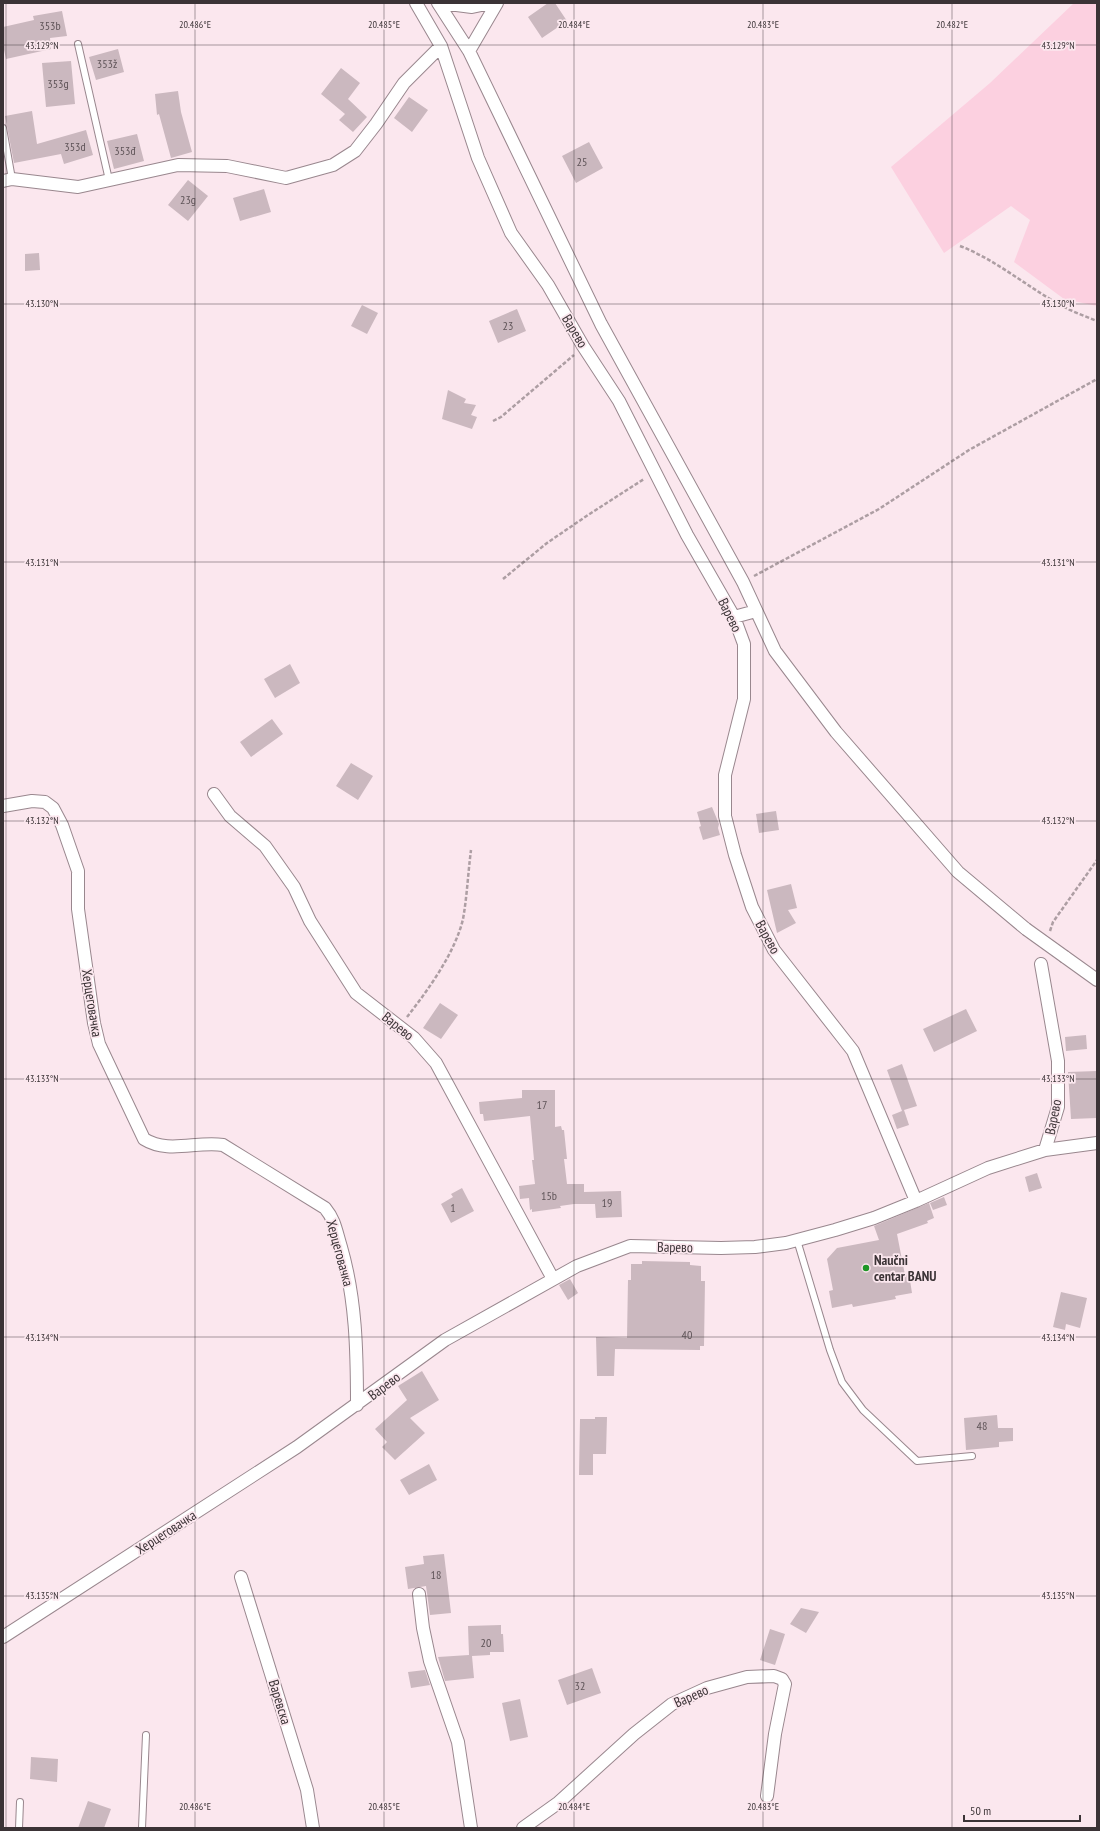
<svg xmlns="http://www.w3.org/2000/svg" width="1100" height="1831" viewBox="0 0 1100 1831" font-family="'PT Sans Narrow',sans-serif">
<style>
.green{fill:#fcd0e0}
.building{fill:#cbb8bf}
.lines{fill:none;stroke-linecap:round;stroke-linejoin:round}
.lane-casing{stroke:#99878e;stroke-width:8}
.street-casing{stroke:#99878e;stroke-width:14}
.path{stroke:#ad9ea3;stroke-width:2.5;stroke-dasharray:4 2;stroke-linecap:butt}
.lane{stroke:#fff;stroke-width:6}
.street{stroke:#fff;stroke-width:12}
.street-bridge-casing{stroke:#99878e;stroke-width:14;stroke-linecap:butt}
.street-bridge{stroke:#fff;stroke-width:12}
.ticks{fill:none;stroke:#3b3336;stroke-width:1;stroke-opacity:0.45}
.poi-dot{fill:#1e9626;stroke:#fbe7ee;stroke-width:1.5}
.labels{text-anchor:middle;stroke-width:3.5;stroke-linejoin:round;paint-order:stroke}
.number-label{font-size:12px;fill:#5f5458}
.street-label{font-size:14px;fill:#3b3336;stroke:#fbe7ee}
.poi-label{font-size:14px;font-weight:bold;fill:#3b3336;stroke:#fbe7ee;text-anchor:start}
.ticks-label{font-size:10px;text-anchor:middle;fill:#3b3336;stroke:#fbe7ee;stroke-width:3.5;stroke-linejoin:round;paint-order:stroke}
</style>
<rect width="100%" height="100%" fill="#fbe7ee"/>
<!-- green -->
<path class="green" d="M1074 3H1097V306L1064 299 1014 262 1030 220 1011 206 944 253 891 167 990 83Z"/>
<!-- building -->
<path class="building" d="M548 3H555L567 21 542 38 528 17Z
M62 11 67 36 50 38 51 49 6 59 3 45V27L34 20 33 16Z
M118 49 124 72 96 80 89 57Z
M71 61 75 104 46 107 42 63Z
M341 68 360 83 348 99 367 117 353 132 339 120 345 114 321 94Z
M178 91 181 112 192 152 171 158 159 114 157 115 155 94Z
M409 97 428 110 412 132 394 118Z
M32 111 37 144 86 130 93 155 64 164 61 154 14 163 5 116Z
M137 134 144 161 114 169 107 141Z
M589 142 603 168 576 183 562 156Z
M188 180 208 196 188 221 168 205Z
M264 189 271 212 240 221 233 198Z
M39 253 40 270 25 271V254Z
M362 305 378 313 367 334 351 326Z
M517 309 526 331 498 343 489 321Z
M448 390 466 399 464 403 476 405 471 415 477 417 472 429 442 419Z
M290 664 300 683 275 698 264 679Z
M272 719 283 734 251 757 240 742Z
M351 763 373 776 358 800 336 786Z
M712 807 719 824 718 828 720 835 703 840 699 827 701 826 697 812Z
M776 811 779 830 759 833 756 814Z
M791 884 797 908 788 910 796 923 777 933 767 890Z
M440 1003 458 1015 441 1039 423 1028Z
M966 1009 977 1031 934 1052 923 1029Z
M1086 1035 1087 1049 1066 1051 1065 1037Z
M902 1064 917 1106 904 1110 909 1125 897 1129 892 1115 902 1111 887 1070Z
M1097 1071V1118L1071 1119 1068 1072Z
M522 1090H555V1127L561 1126 562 1130H564L567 1159H564L567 1184H584V1192L621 1191 622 1217 596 1218 595 1204H574L560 1206 561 1208 532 1212V1209L530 1210 529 1198 520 1199 519 1186 535 1184 532 1160H534L530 1116 484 1121 483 1114H480L479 1102 522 1098Z
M1037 1173 1042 1188 1029 1192 1025 1177Z
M462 1188 474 1211 451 1223 441 1204 453 1197 451 1194Z
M944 1197 947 1205 933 1210 930 1203Z
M929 1203 934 1218 927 1221 928 1223 897 1234 905 1275 909 1274 912 1293 895 1296 896 1299 853 1307 852 1304 832 1308 829 1291 833 1290 827 1259 837 1248 879 1240 874 1226Z
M642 1261 690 1262V1265L701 1266V1281H705L704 1346H700V1350L615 1349 614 1376H597L596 1337 627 1338 628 1280H631V1264H642Z
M570 1279 578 1293 568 1300 559 1285Z
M1061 1292 1087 1298 1080 1328 1066 1324 1065 1330 1053 1327Z
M422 1371 439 1400 410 1418 425 1433 395 1460 382 1447 387 1442 375 1429 407 1400 398 1386Z
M997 1415 998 1428H1013V1441L999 1442V1447L966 1450 964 1418Z
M595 1417H607L606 1454H593V1475H579L580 1419H595Z
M429 1464 437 1480 409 1495 400 1480Z
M444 1554 451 1613 430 1615 426 1586 408 1589 405 1567 424 1564 423 1556Z
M801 1608 819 1612 806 1633 790 1624Z
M501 1625V1634H503L504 1652H490V1655L472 1656 474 1678 445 1681 438 1657 469 1655 468 1626Z
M770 1629 785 1634 775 1665 760 1660Z
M592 1668 601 1693 567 1705 558 1680Z
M425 1670 430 1685 411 1688 408 1672Z
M520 1699 528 1737 510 1741 502 1703Z
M31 1757 58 1759 57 1782 30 1779Z
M88 1801 111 1809 104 1828H78Z"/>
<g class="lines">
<defs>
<path id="lane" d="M78 44 109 180
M3 128 12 179
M797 1240 830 1350 842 1382 863 1410 917 1461 972 1456
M19 1828 20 1802
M142 1828 146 1735"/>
<path id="street" d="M416 3 441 46 478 158 511 233 548 285 583 346 619 401 687 535 734 617 744 644V699L725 775V816L735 855 752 907 774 950 853 1051 916 1201
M438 3 469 51 601 324 743 582 775 651 836 732 958 872 1026 929
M441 3 472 7 491 3
M469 51 497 3
M3 181 12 179 78 187 178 165 227 166 286 178 333 165 355 151 376 124 404 83 441 46
M734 617 756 611
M214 794 230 816 265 846 294 887 310 921 356 993 414 1038 436 1063 553 1279
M3 806 32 801 45 802 53 808 62 825 78 871V909L94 1023 99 1044 144 1139C168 1154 196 1141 223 1145L325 1208C335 1220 336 1231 341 1247 356 1299 357 1351 357 1405
M1065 957 1097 980
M1041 964 1058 1061V1107L1045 1150
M241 1577 307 1790 313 1828
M419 1594 423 1628 430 1661 458 1742 471 1828
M3 1637 297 1447 445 1340 577 1266 630 1246 721 1248 755 1247 786 1243 835 1230 874 1218 916 1201 988 1168 1045 1150 1097 1143
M523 1828 558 1803 634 1734 672 1704 707 1688 747 1677 774 1676 782 1679 785 1684 775 1734 767 1796"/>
</defs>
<!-- lane casing -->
<use href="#lane" class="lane-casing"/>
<!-- street casing -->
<use href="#street" class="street-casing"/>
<!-- path -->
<path class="path" d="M960 246C997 260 1031 290 1066 308 1076 313 1087 317 1097 321
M493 421 501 417 574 355
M754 576 879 509 969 450 1097 379
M503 579 547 543 588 515 644 479
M1050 931 1053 922 1097 860
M407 1017C428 990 455 953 463 919 467 897 468 873 471 850"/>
<!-- lane -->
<use href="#lane" class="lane"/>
<!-- street -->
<use href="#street" class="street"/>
<defs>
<path id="street-bridge" d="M1026 929 1065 957"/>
</defs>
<!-- street-bridge casing -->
<use href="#street-bridge" class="street-bridge-casing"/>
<!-- street-bridge -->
<use href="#street-bridge" class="street-bridge"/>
</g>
<!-- ticks -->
<path class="ticks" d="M6 3V1828M195 3V1828M384 3V1828M574 3V1828M763 3V1828M952 3V1828M3 45H1097M3 304H1097M3 562H1097M3 821H1097M3 1079H1097M3 1337H1097M3 1596H1097"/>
<!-- markers -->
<circle class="poi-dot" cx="866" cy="1268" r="4"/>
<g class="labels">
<!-- number labels -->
<g class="number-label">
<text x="50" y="30">353b</text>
<text x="107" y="68">353ž</text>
<text x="58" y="88">353g</text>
<text x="75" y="151">353d</text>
<text x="125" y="155">353đ</text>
<text x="582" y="166">25</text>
<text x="188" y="204">23g</text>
<text x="508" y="330">23</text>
<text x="542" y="1109">17</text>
<text x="549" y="1200">15b</text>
<text x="607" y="1207">19</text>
<text x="453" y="1212">1</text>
<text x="687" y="1339">40</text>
<text x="982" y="1430">48</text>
<text x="436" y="1579">18</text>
<text x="486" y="1647">20</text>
<text x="580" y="1690">32</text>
</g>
<!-- street labels -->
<g class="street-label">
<text transform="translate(575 331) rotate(59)" y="5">Варево</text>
<text transform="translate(730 615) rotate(64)" y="5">Варево</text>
<text transform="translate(768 937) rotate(61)" y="5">Варево</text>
<text transform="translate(92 1003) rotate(81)" y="5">Херцеговачка</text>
<text transform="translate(398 1026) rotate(39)" y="5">Варево</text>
<text transform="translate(1053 1117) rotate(-79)" y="5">Варево</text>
<text transform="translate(675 1247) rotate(1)" y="5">Варево</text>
<text transform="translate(340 1253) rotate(75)" y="5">Херцеговачка</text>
<text transform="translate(384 1386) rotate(-37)" y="5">Варево</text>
<text transform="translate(166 1532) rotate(-33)" y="5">Херцеговачка</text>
<text transform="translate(691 1696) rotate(-24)" y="5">Варево</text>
<text transform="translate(280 1702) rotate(73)" y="5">Варевска</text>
</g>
<!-- poi labels -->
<g class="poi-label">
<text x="874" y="1265">Naučni<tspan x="874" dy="16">centar BANU</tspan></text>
</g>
</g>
<g class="ticks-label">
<text x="195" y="28">20.486°E</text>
<text x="384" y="28">20.485°E</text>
<text x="574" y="28">20.484°E</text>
<text x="763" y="28">20.483°E</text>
<text x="952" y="28">20.482°E</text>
<text x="1058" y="49">43.129°N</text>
<text x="42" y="49">43.129°N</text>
<text x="1058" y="307">43.130°N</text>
<text x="42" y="307">43.130°N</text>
<text x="1058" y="566">43.131°N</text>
<text x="42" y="566">43.131°N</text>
<text x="42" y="824">43.132°N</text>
<text x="1058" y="824">43.132°N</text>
<text x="1058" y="1082">43.133°N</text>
<text x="42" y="1082">43.133°N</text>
<text x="1058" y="1341">43.134°N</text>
<text x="42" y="1341">43.134°N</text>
<text x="1058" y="1599">43.135°N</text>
<text x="42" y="1599">43.135°N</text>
<text x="195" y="1810">20.486°E</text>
<text x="384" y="1810">20.485°E</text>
<text x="574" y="1810">20.484°E</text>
<text x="763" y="1810">20.483°E</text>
</g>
<!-- border -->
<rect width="1100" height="1831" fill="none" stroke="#3b3336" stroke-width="8"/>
<!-- scale -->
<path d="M964 1815v6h116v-6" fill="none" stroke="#3b3336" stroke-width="2"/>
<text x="970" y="1815" font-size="12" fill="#3b3336" stroke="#fbe7ee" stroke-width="3" paint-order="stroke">50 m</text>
</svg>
